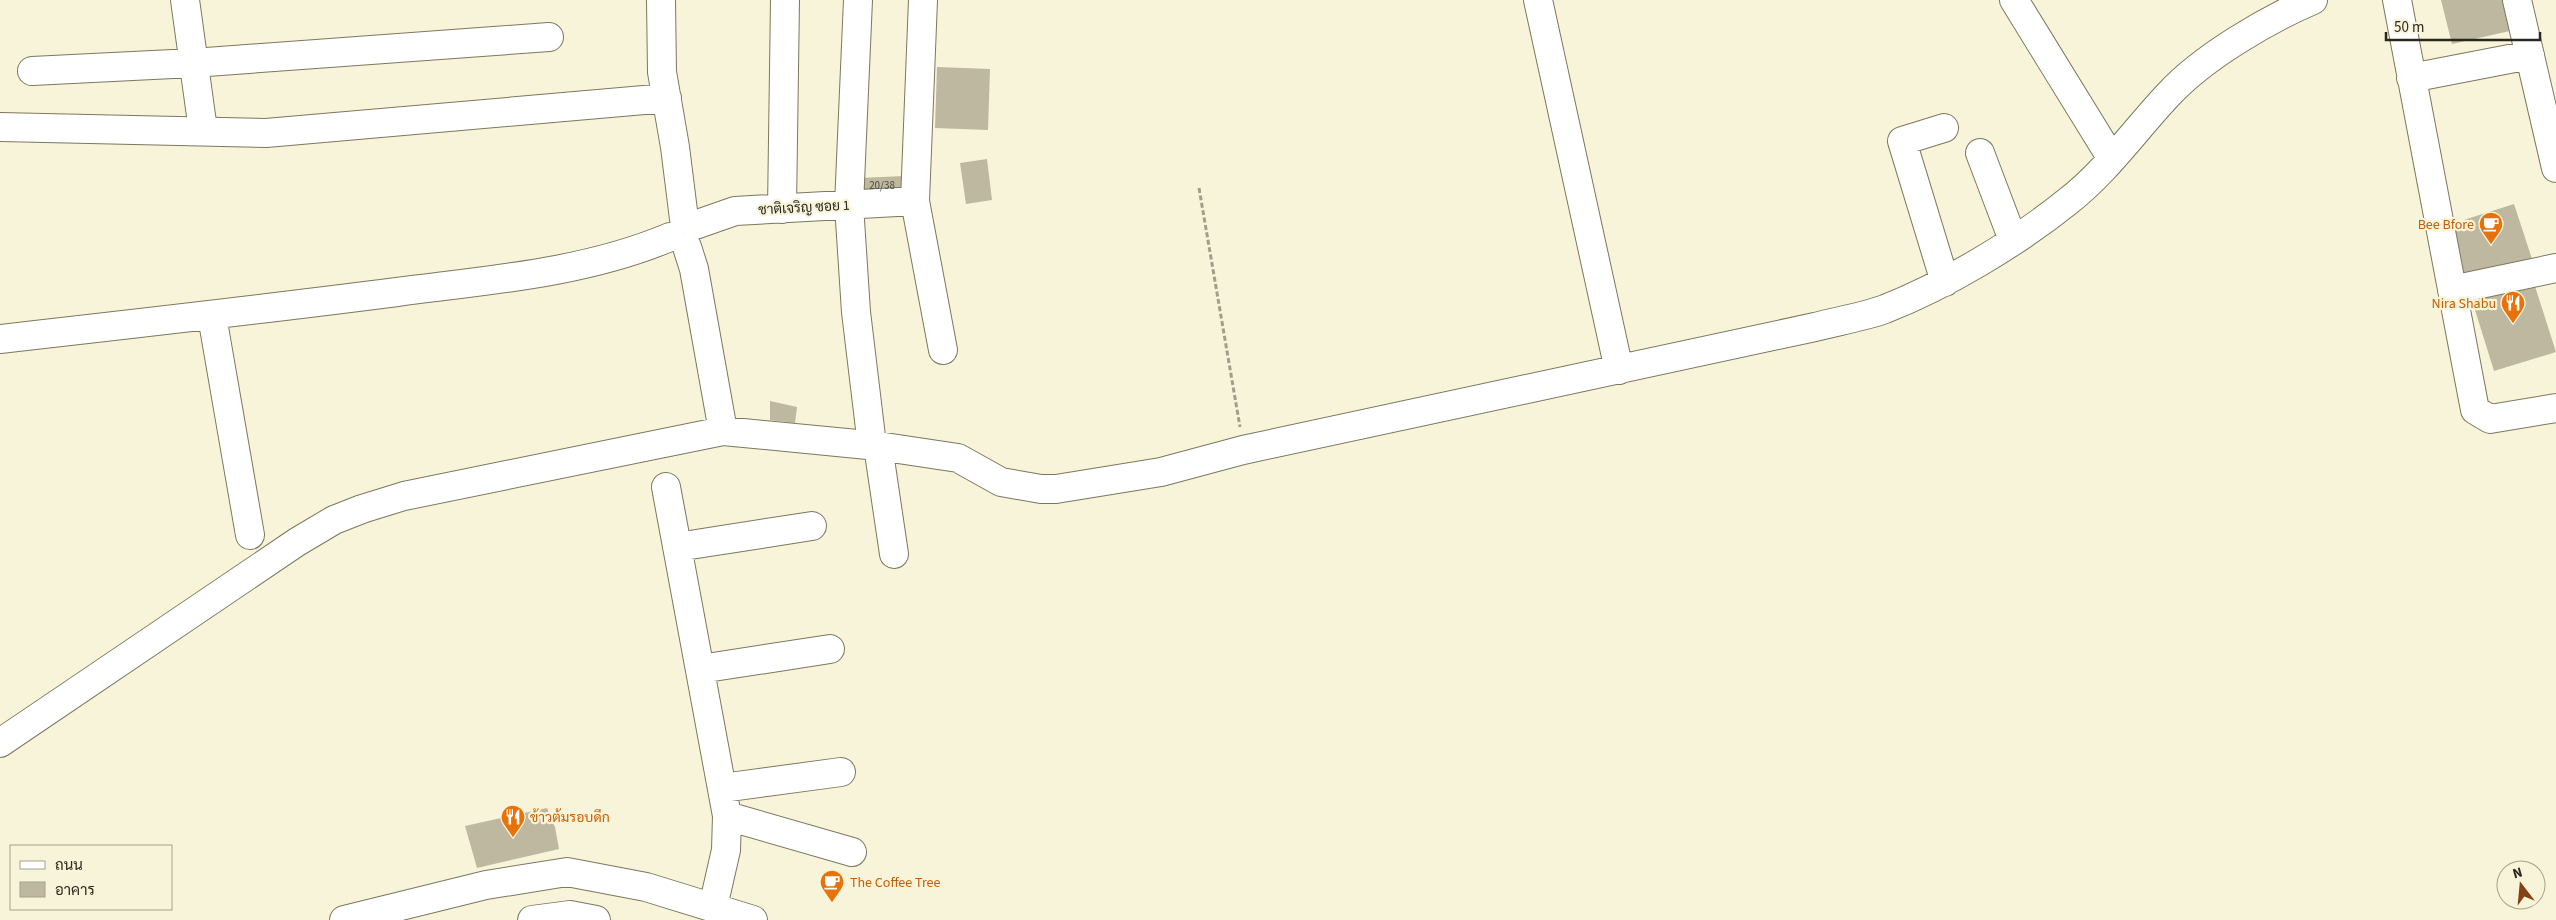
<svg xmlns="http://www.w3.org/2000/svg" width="2556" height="920" viewBox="0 0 2556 920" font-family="'Source Sans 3',Sarabun,sans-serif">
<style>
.building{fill:#bdb89f}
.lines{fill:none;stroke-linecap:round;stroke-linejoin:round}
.minor-casing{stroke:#7c775f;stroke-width:30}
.path{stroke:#a29e8b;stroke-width:3;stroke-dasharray:5 2.5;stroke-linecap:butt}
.minor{stroke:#fff;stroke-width:28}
.labels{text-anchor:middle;stroke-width:4.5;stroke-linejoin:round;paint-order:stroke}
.number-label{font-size:11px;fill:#4f4c3e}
.street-label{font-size:14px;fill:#2a281e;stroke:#f8f4d9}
.food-label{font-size:14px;fill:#c56008;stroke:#f8f4d9;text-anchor:end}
</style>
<rect width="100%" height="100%" fill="#f8f4d9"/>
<!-- building -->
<path class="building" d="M2441 0H2503L2510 31 2452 44Z
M937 67 990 69 988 130 935 128Z
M987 159 992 200 966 204 960 163Z
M904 176 905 192 861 194 860 178Z
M2514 204 2534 265 2468 286 2448 225Z
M2532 277 2556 352 2494 371 2471 297Z
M770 401 797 407 795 423 770 420Z
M547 808 555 827 559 849 477 868 465 826Z"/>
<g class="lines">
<defs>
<path id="minor" d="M185 0 203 130
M661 0 662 72 675 147 684 219
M858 0 849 205 856 312 872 445
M923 0 915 201 943 350
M1538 0 1619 370
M2014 0 2112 159
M2397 0 2475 410 2490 419 2556 408
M2517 0 2556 168
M32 71 193 63 549 37
M2411 78 2530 55
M0 127 266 133 667 98
M1944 128 1902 141 1945 282
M1980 153 2013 240
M782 209 785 0
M695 225 735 211 915 201
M687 247 694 269 723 431
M2452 290 2556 268
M212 316 250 535
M0 339C133 324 265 309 397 292 489 280 585 273 670 237
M878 446 894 554
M666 487 727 816 726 850 713 907
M677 547 812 526
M700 669 830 649
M0 743 297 542 334 520 362 509 404 496 723 431 878 446 958 458 1001 482 1041 489H1056L1161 472 1243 450 1815 327C1838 321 1863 317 1885 309 1946 285 2016 243 2067 202 2106 172 2135 130 2168 95 2202 58 2266 20 2313 0
M722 788 841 772
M727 816 852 852
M344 920 486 885 567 872 646 887 753 920
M532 920 570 915 596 920"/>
</defs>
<!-- minor casing -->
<use href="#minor" class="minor-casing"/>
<!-- path -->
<path class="path" d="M1199 188 1240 427"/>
<!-- minor -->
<use href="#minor" class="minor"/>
</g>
<!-- icons -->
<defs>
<symbol id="cafe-pin" viewBox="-11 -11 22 30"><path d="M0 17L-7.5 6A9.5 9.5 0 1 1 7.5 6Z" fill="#e8710a" stroke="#f8f4d9"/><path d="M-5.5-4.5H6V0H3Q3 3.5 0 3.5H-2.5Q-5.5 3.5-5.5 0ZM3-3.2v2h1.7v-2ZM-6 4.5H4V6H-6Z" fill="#fff"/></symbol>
<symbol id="restaurant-pin" viewBox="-11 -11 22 30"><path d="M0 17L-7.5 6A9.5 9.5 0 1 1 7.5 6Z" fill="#e8710a" stroke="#f8f4d9"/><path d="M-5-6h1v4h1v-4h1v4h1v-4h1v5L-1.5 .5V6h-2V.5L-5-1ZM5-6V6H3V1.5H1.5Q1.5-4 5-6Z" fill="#fff"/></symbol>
</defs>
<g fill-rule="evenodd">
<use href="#cafe-pin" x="2477" y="210" width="28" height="38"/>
<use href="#restaurant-pin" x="2499" y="289" width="28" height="38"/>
<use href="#restaurant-pin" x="499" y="803" width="28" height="38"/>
<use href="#cafe-pin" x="818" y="868" width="28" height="38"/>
</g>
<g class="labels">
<!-- number labels -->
<g class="number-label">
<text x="882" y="189">20/38</text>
</g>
<!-- street labels -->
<g class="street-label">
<text transform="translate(804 207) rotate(-3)" y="5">ชาติเจริญ ซอย 1</text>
</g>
<!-- food labels -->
<g class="food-label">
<text x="2474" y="229">Bee Bfore</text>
<text x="2496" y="308">Nira Shabu</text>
<text x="530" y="822" text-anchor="start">ข้าวต้มรอบดึก</text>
<text x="850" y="887" text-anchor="start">The Coffee Tree</text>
</g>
</g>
<!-- legend -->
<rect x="10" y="845" width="162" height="65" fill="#f8f4d9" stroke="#a6a28e"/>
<rect x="20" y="861" width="25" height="8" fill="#ffffff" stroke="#a6a28e"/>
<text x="55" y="870" font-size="15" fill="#2a281e">ถนน</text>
<rect x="20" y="882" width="25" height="15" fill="#bdb89f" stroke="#a6a28e"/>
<text x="55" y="895" font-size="15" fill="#2a281e">อาคาร</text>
<!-- north arrow -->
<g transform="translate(2521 885) rotate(344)"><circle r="24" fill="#f8f4d9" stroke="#a6a28e"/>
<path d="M0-4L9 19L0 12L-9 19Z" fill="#844114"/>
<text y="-8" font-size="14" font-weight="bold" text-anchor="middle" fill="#2a281e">N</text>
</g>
<!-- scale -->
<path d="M2386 32v8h154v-8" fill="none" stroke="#2a281e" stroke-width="2.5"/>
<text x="2394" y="32" font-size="15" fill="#2a281e" stroke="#f8f4d9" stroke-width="4" paint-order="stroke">50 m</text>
</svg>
